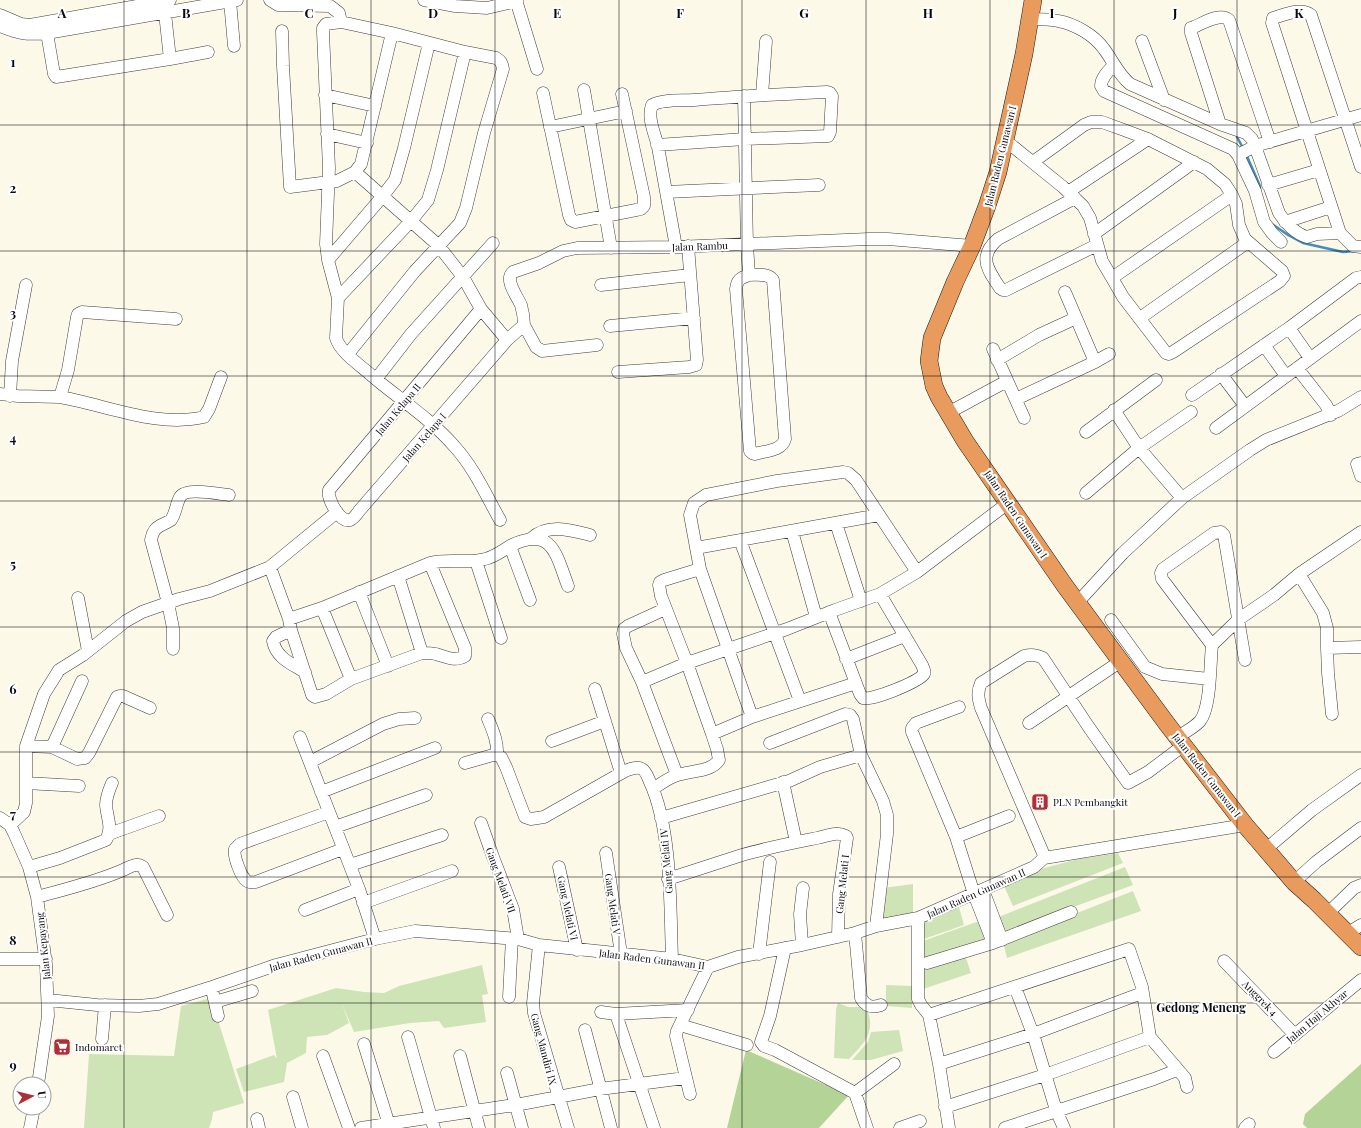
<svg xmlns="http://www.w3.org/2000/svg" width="1361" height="1128" viewBox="0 0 1361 1128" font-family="'Playfair Display',serif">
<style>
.green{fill:#cee4b7}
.forest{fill:#b3d397}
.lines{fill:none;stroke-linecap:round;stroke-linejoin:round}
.stream{stroke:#408ec1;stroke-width:2.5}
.minor-casing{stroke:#3d3d3d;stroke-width:13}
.highway-casing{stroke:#1b1b1b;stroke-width:18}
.minor{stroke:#fff;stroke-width:12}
.highway{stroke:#e89b5c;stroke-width:17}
.grid{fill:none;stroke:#0a0a0a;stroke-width:1;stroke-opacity:0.55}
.labels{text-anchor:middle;stroke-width:4;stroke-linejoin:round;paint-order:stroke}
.street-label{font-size:10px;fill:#0a0a0a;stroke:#fff}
.poi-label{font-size:10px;fill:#0a0a0a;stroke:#fff;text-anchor:start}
.quarter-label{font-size:12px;font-weight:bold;fill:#0a0a0a;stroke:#fff}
.grid-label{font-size:13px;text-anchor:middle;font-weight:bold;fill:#0a0a0a;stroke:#fff;stroke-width:4;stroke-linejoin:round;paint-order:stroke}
</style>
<rect width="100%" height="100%" fill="#fdf9e9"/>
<!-- green -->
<path class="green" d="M1118 853 1123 863 1013 906 1004 886 1037 870 1078 859Z
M1125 867 1133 885 1003 933 996 918Z
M913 884V915L879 922 883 888Z
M1133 891 1141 911 1007 958 1003 942Z
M959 907 964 925 924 939 922 922Z
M982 920 987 938 923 959V941Z
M965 955 971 973 923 989V968Z
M482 965 488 994 482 995 486 1022 444 1028 439 1021 410 1023 354 1032 342 1004 349 1023 327 1035 307 1037 306 1053 287 1063 284 1082 244 1092 236 1069 274 1055 277 1059 268 1010 336 988 364 992 384 993 399 986Z
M886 985 912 986V1008L886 1006Z
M211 998 244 1103 213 1112 212 1119 209 1128H84L89 1054 174 1056 181 1006Z
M838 1003 848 1007H866C877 1031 865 1042 849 1059L834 1058 836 1009Z
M899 1030 903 1051 871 1060H852L868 1042 871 1032Z"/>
<!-- forest -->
<path class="forest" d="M746 1050 849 1095 819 1128H727Z
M1361 1064V1128H1307L1303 1124 1305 1114Z"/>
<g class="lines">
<!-- stream -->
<path class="stream" d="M1237 137 1243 148
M1246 154 1260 186V190
M1272 224 1288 235 1303 243 1343 252 1355 251"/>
<defs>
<path id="minor" d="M270 0 278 5 330 6 339 13 341 22
M424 0 455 6 487 8 517 1
M516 0 537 69
M230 1 234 46
M165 13 170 59
M0 15 21 24 30 25 170 0
M1030 19C1039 19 1049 19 1058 21 1075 24 1094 35 1104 49 1113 61 1118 74 1130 84L1220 124 1246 133 1252 139 1255 146 1279 213C1285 223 1296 234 1307 237L1317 234 1340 233
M0 26C20 34 26 35 47 33L237 0
M282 31 283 66 290 187 337 181 355 172 361 164 392 33
M47 33 54 74 56 77 170 59 208 52
M1142 41 1164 100
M1114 65C1108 71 1101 78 1101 86L1104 91 1233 149 1238 155 1255 191 1264 222 1272 233 1281 242
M584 90 611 248
M543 93 569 215 571 220 575 222 636 210 641 209 644 206V197L622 94
M325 95 375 106
M762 95 766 41
M744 96 747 245 749 275
M1220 124 1191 33V28L1194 27C1203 23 1221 12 1229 20L1270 142
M550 127 626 111
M327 134 367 143
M1005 140 1063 187 1083 206 1090 218 1102 261 1112 278 1123 297 1166 353 1169 354 1173 352 1280 281 1284 276 1282 271 1245 239 1239 225 1236 204 1232 195 1225 184 1207 169 1148 139 1124 130 1102 122H1091L1084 125 1033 162
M657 145 745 139 828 136 830 132 832 96 830 93 827 92C783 94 739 96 694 100 681 101 663 99 652 105 647 118 655 134 658 147 664 180 670 214 676 247
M1238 155 1255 146 1361 115
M1361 167 1311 15C1301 7 1284 15 1273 18L1272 23 1340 233 1353 246 1361 247
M355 172 438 245 463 277 481 309 507 340
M1268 185 1319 170
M666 192 819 185
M1068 192 1148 139
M1075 198 998 239C978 256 987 269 1000 288L1003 290H1006L1097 245
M1285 222 1331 207
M1094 234 1194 162
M328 260 382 197 395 180 404 148 429 43
M749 275C758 275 768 273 773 280L785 439C782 451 765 451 755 454L752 453 750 451 736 289C737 280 740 278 749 275Z
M1112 278 1232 195
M601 285 690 275
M1065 292 1095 362
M338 298 411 221 428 200 437 170 465 52
M481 309 329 490C327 499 340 523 350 520 353 519 357 514 359 511L507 340 524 325C524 318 523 312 521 305 517 296 504 280 513 272L539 263 563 251 577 248 676 247 869 239H888L972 246
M1140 318 1248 242
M524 325 536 347 542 351 597 345
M610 326 694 318
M1289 328 1310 358
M1264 345 1286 376
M993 349 1024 418
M348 354 415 271 460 223 466 208 484 133 503 69C502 63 501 61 496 58L465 52 392 33 341 22 326 24 323 28V32L329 168 326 244 328 260 338 298 336 338C340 352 360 365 371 375 399 399 431 419 455 447 474 468 486 495 500 520
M997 360 1039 335 1076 318
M1297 368 1326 405 1331 415
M618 372 689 367 696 365 697 360 688 246
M1221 374 1245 406
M376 379 411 334 493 243
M0 394 18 396 60 397 68 370 77 317 78 314 82 312 176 319
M1192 395 1289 328 1356 278 1361 277
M10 396 12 361 26 285
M60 397C106 405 157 428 204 417L209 409 221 377
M1016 399 1095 362 1109 354
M1114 410 1139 448 1182 498
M948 413 1007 381
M1216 428 1361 321
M1086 432 1156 380
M1361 463 1357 464 1361 476
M1086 493 1139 448 1191 412
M836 523 861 601
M792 531 816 617
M532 538C548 523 571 530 590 535
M740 540 800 701
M510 546 530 600
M696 548 879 515
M476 561 501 638
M270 567 289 619 322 608 430 563C448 558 467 564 485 559 495 557 503 550 512 545 553 526 556 555 568 586
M700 569 664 580 660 582 659 585 661 596 687 663 712 734
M1299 574 1323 613 1327 628V648
M398 576 422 653
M359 592 388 666
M78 598 88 651
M1078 602 1123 553 1182 498 1250 450 1266 440 1338 411 1361 397
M322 608 351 679
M665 609 628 626 624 629 623 634 626 648 642 682 677 775
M829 612 860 694 863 698C872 701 918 682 924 674V670L922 665 880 594
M289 619 291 630 312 695 315 697 326 694 351 679 422 653C427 653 431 653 436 654 446 657 455 662 465 656V648L430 563
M1111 620 1145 667 1162 674 1209 679
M291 630 276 637 273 641C276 658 292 664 305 672
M1212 645 1162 579 1161 573 1163 569 1214 533 1221 532 1224 535 1245 660
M173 649V628L168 603 151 540C154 525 160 527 171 520 176 513 176 504 180 497 186 487 219 494 229 495
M846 659 905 636
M642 682 687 663 787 629 835 610 880 594 917 572 1008 503
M595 689 621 773
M959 707 916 723 912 728V732L956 837 974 894 993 943
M1332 714 1328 673 1327 648 1361 647
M752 717 700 569 690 515 694 503 706 495 777 481 843 472 848 473 856 480 917 572
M488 719C493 731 498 742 497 755
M1029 723 1121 661
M300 737 359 889 375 939
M1178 737C1185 732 1195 727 1200 721 1211 708 1210 663 1212 645L1239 619 1274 595 1299 574 1361 532
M552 741 605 721
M770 743 845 714 850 715 853 719 861 755 883 801 887 815V834L876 926
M26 746 52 747 77 759 85 758 89 753 117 697 120 696H123L150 708
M52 747 82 681
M310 762 383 724 399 719 415 718
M465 763 493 755H497L501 757 506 767 525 817 531 819 544 817 625 771C630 769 637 766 642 769 646 771 648 778 650 782 672 830 670 906 672 959
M783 782 796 842
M26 783 79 786
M653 789C660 784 667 779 675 776 690 770 710 773 719 760L717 749 712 734 752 717 856 683
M321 792 435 748
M329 812 240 844 235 849C233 855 241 878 247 881 249 883 253 882 256 882L343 849
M0 818 10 825 14 833 29 867 37 897 46 964 48 1016 38 1084
M661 818 789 781 820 767 861 755
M481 823 493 857 513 909 518 939
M10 825 24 812 26 803V746L44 694 59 670 83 655 126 621 142 612 179 599 210 591 270 567 337 512
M335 827 426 795
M109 834 159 816
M956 837 1009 816
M1265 850 1312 810 1361 775
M606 853 621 954
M1044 858 1043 853 981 708C978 698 977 692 981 683L1024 656C1032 654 1036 655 1043 658L1088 726 1128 783 1148 772 1184 745
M350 865 442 835
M29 867 60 858 106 840C113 828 107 818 106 805 106 798 109 790 112 783
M559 867 577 950
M668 879C693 871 717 863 742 855 766 848 792 843 817 838 827 836 836 831 846 836L847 838 839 894 838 937
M1294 882 1316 862 1361 828
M983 890 1002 940
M37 897C66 889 96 882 123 870 130 867 136 862 143 867L167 915
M363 903 452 871
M305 910 359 889
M1328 913 1354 888 1361 885
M918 918V999L921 1005 929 1015 939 1064 949 1128
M855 933 861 998C866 1007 872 1008 881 1005
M1348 933 1361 925
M539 945 533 1003 534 1013 568 1128
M802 945 800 914 803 888
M785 948 770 1016 761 1042 764 1046 775 1050 855 1093 867 1128
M759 954 770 862
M0 959H46
M1224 961 1295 1035
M927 963 993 943 1071 912
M1015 987 1033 1034 1056 1110 1064 1128
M213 994 218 1016
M509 997 512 938
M48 1000 97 1005 139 1006 158 1004 212 987 276 965 375 939 415 931 518 939 539 945 672 959 708 967 738 957 802 945 855 933 876 926 918 918 1034 867 1044 858 1245 825
M215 1002 252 991
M601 1012 616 1014 688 1010
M616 1014 654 1128
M929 1015 1129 949 1142 987 1150 1037 1185 1078 1187 1087
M680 1025 747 1045
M585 1030 611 1128
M408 1037 434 1128
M102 1039 105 1005
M364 1044 390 1128
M1274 1052 1361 980
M323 1056 349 1128
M460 1056 479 1128
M939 1064 1033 1034 1142 993
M507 1073 522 1128
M855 1093 894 1064
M690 1094 676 1036 677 1031 708 967
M293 1097 302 1128
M945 1107 1045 1075 1150 1037
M257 1119 259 1128
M30 1128 34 1108
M361 1128 521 1104 600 1089 685 1078
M900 1128 920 1121
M1005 1128 1154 1079 1177 1070
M1245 1128 1249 1124"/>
<path id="highway" d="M1033 0 1024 54 998 172 987 206 972 246 955 282 932 338 929 361 934 386 939 397 965 441 1065 586 1167 724 1245 825 1294 882 1314 900 1361 947"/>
</defs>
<!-- minor casing -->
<use href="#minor" class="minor-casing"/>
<!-- highway casing -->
<use href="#highway" class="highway-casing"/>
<!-- minor -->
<use href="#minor" class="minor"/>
<!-- highway -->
<use href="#highway" class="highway"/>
</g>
<!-- grid -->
<path class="grid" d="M124 0V1128M247 0V1128M371 0V1128M495 0V1128M619 0V1128M742 0V1128M866 0V1128M990 0V1128M1114 0V1128M1237 0V1128M0 125H1361M0 251H1361M0 376H1361M0 501H1361M0 627H1361M0 752H1361M0 877H1361M0 1003H1361"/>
<!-- icons -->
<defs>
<symbol id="building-square" viewBox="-11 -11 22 22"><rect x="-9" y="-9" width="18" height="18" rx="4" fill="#ae2f36" stroke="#fff"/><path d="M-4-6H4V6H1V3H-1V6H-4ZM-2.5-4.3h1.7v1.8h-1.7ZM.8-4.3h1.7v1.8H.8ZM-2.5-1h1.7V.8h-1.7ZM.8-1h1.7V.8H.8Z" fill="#fff"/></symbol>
<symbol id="supermarket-square" viewBox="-11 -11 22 22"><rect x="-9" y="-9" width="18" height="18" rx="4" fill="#ae2f36" stroke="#fff"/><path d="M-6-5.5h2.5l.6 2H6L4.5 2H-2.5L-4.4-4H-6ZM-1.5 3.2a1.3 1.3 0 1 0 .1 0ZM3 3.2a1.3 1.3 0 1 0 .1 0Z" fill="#fff"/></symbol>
</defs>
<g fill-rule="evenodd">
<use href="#building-square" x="1030" y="792" width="20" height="20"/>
<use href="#supermarket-square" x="52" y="1037" width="20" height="20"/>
</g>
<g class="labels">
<!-- street labels -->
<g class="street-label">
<text transform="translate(1000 156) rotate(-76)" y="4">Jalan Raden Gunawan I</text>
<text transform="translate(700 246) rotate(-2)" y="4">Jalan Rambu</text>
<text transform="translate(398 409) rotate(-50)" y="4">Jalan Kelapa II</text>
<text transform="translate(424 437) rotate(-49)" y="4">Jalan Kelapa I</text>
<text transform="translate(1016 514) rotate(56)" y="4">Jalan Raden Gunawan I</text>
<text transform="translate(1207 775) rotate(52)" y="4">Jalan Raden Gunawan I</text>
<text transform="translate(666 861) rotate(-95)" y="4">Gang Melati IV</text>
<text transform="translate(501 880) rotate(70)" y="4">Gang Melati VII</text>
<text transform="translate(842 884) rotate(-84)" y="4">Gang Melati I</text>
<text transform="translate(976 893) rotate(-24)" y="4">Jalan Raden Gunawan II</text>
<text transform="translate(613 904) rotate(82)" y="4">Gang Melati V</text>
<text transform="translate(568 908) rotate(78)" y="4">Gang Melati VI</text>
<text transform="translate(43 946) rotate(-96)" y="4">Jalan Kepayang</text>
<text transform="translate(321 954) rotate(-15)" y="4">Jalan Raden Gunawan II</text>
<text transform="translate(652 959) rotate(7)" y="4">Jalan Raden Gunawan II</text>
<text transform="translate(1260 998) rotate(46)" y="4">Anggrek 4</text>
<text transform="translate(1317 1016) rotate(-40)" y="4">Jalan Haji Akhyar</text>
<text transform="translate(544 1049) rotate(75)" y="4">Gang Mandiri IX</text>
</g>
<!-- poi labels -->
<g class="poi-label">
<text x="1053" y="806">PLN Pembangkit</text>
<text x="75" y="1051">Indomaret</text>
</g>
<!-- quarter labels -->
<g class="quarter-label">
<text x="1201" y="1012">Gedong Meneng</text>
</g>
</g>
<g class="grid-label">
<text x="62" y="18">A</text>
<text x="186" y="18">B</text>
<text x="309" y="18">C</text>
<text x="433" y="18">D</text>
<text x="557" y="18">E</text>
<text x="680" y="18">F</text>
<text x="804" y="18">G</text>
<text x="928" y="18">H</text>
<text x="1052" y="18">I</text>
<text x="1175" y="18">J</text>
<text x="1299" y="18">K</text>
<text x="13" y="67">1</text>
<text x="13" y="193">2</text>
<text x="13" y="318">3</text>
<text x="13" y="443">4</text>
<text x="13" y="569">5</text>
<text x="13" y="694">6</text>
<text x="13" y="819">7</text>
<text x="13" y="945">8</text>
<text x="13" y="1070">9</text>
</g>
<!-- north arrow -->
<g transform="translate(32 1096) rotate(83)"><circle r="19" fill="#ffffff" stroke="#9d9d9d"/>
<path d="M0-3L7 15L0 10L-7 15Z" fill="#ae2f36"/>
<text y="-6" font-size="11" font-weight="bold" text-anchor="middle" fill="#0a0a0a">U</text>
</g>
</svg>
